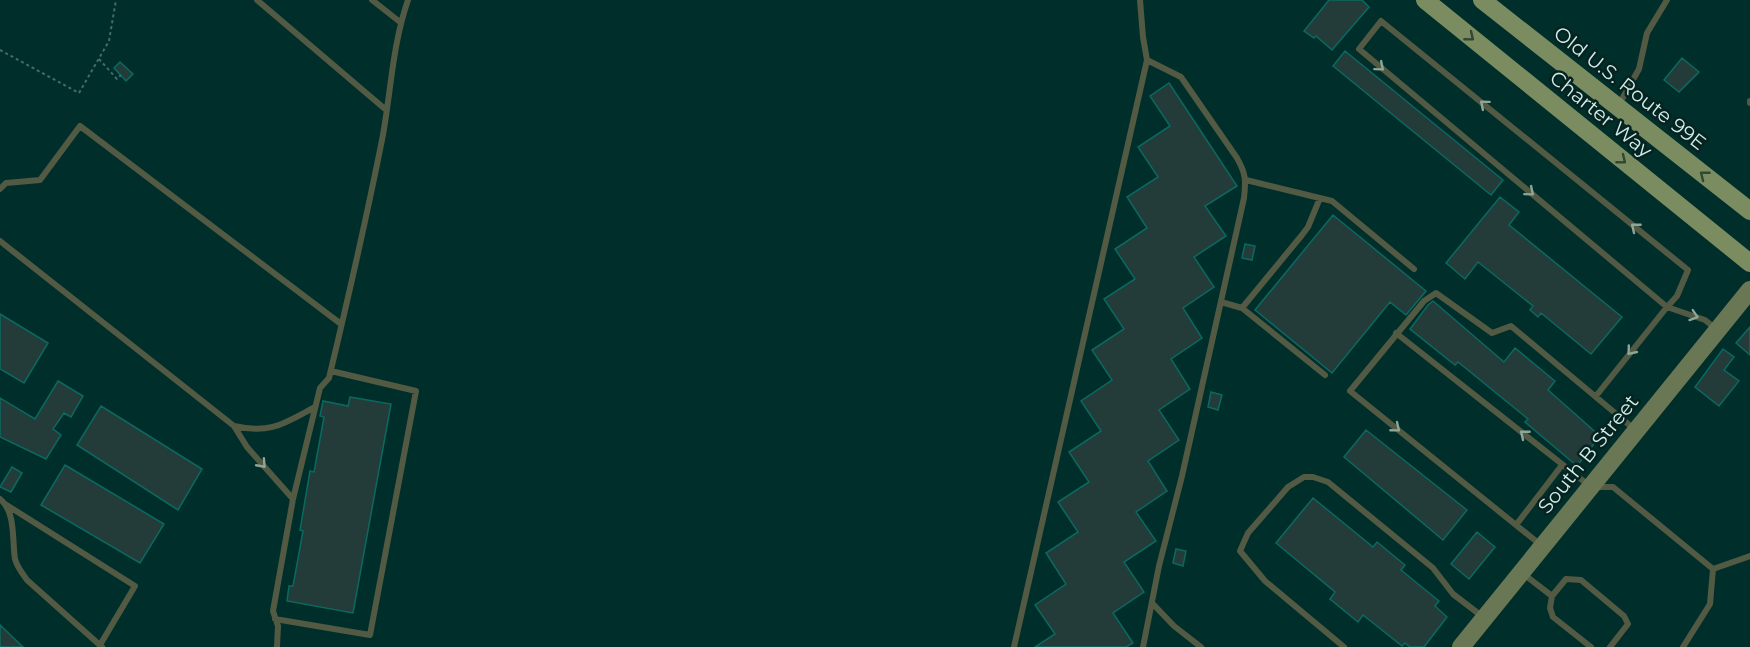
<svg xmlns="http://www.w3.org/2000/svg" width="1750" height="647" viewBox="0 0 1750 647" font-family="Montserrat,sans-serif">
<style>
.building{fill:#233c39;stroke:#0b6961;stroke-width:1.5}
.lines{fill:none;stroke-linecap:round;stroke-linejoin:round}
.path{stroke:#426d69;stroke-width:2;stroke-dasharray:3 3;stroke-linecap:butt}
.lane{stroke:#525a44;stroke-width:6}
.secondary{stroke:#697754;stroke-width:18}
.primary{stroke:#7b8d60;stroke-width:18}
.oneway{stroke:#304736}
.oneway2{stroke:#8ea598}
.labels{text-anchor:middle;stroke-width:5;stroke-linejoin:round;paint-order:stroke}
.street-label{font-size:20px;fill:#cbf0eb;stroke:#08221f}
</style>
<rect width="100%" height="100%" fill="#002e2a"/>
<!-- building -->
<path class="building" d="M1329 0H1362L1369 7 1332 50 1316 36 1314 38 1304 31Z
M1345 51 1503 180 1491 195 1333 66Z
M1682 58 1699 72 1679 92 1664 80Z
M120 62 133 74 126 81 114 68Z
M1169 83 1237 186 1205 206 1226 236 1194 257 1214 287 1183 308 1202 338 1171 359 1190 389 1159 410 1179 440 1148 461 1167 491 1136 512 1156 541 1124 562 1144 592 1113 613 1133 643 1126 647H1035L1055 634 1035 605 1066 584 1046 553 1078 532 1058 502 1089 482 1069 452 1101 431 1081 401 1112 380 1092 350 1124 329 1104 299 1135 279 1115 249 1147 228 1127 197 1158 177 1138 147 1170 126 1150 96Z
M1500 197 1519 212 1509 225 1622 317 1591 354 1541 313 1538 317 1530 310 1533 306 1478 262 1465 279 1446 263Z
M1333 215 1426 291 1406 315 1390 302 1332 373 1255 310Z
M1245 244 1255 246 1252 260 1242 258Z
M1433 301 1504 362 1515 348 1555 381 1548 390 1600 436 1577 466 1525 422 1528 419 1458 362 1455 365 1410 329 1428 305Z
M0 314 48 343 24 383 0 369Z
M1750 327V355L1736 343Z
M1723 349 1734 357 1724 370 1739 381 1719 406 1695 387Z
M58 381 83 396 71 417 64 413 53 429 61 435 46 459 0 437V398L35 419Z
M1211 392 1222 395 1218 410 1208 407Z
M350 397 391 404 353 613 287 601 289 586H293L303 531 300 530 310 471 314 472 324 417 320 416 323 401 348 406Z
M101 406 202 469 178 510 77 445Z
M1366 430 1467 510 1443 540 1344 457Z
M65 465 164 524 140 563 41 505Z
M12 467 22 473 11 492 0 487Z
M1313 498 1373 547 1377 542 1405 565 1401 570 1439 601 1435 606 1447 617 1424 647H1410L1405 643 1402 646 1363 615 1358 622 1330 599 1335 592 1276 543Z
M1477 532 1495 547 1469 579 1451 564Z
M1176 549 1186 551 1183 566 1173 563Z
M0 625 23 647H0Z"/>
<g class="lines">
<!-- path -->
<path class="path" d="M0 50 79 93 109 41 116 0
M99 59 117 79 121 75"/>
<!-- lane -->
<path class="lane" d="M257 0 385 109
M372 0 400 22
M1140 0 1143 37 1147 60 1181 77 1237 158C1246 174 1246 180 1244 198L1182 476 1159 566 1143 647
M1750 101V103
M1618 106 1639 69 1647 33 1667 0
M1246 180 1332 201 1414 269
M0 189 6 183 40 180 80 126 341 324
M0 241 234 426 247 447 293 499
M1221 302 1242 308 1325 375
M1242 308 1302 235 1308 227 1320 198
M1396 333 1591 487H1613L1713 569 1750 556
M1596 396 1667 307 1677 296 1688 270 1381 21 1359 49 1667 307 1705 320 1716 329
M234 426C271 434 283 424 315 407
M0 499C16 512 12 540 15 559 17 567 22 573 27 580L102 647
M5 504 135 586 100 645
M1516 525 1562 465
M1542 546 1350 391 1424 301 1436 293 1492 333 1511 326 1633 428
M1522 573 1552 596
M1152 603 1174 626 1201 647
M275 619 370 635 416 391 331 371
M277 647 278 626 273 611 293 499 320 388 329 378C348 299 366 220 382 140 391 93 392 46 408 0
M1014 647 1147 60
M1344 647 1265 581 1240 551 1248 533 1288 487 1304 477H1313L1328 482 1433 568 1453 594 1483 617
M1591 647 1553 617 1550 608 1552 596 1566 579 1581 580 1624 616 1628 624 1610 647
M1683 647 1710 604 1713 569"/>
<!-- secondary -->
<path class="secondary" d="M1461 647 1750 290"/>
<!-- primary -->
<path class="primary" d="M1425 0 1750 263
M1482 0 1750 211"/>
</g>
<!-- one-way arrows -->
<defs><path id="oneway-chevron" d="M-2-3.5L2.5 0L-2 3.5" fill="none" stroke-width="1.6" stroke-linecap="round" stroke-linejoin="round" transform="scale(1.5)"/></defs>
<g class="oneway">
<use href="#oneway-chevron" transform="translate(1470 37) rotate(39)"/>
<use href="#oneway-chevron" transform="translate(1622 160) rotate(39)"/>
<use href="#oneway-chevron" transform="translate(1704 175) rotate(-142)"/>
</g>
<g class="oneway2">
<use href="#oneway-chevron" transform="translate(1380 67) rotate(40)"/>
<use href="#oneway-chevron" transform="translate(1484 104) rotate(-140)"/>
<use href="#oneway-chevron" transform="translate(1530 192) rotate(40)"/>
<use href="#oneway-chevron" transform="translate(1635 227) rotate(-141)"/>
<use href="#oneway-chevron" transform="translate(1694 316) rotate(18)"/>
<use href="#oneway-chevron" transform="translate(1631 351) rotate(129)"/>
<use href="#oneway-chevron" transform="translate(1396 428) rotate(39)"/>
<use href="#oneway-chevron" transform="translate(1524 434) rotate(-141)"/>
<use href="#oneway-chevron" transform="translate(262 464) rotate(48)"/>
</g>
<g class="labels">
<!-- street labels -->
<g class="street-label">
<text transform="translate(1630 88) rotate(38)" y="7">Old U.S. Route 99E</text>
<text transform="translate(1601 114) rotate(39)" y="7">Charter Way</text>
<text transform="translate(1588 454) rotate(-51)" y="7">South B Street</text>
</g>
</g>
</svg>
